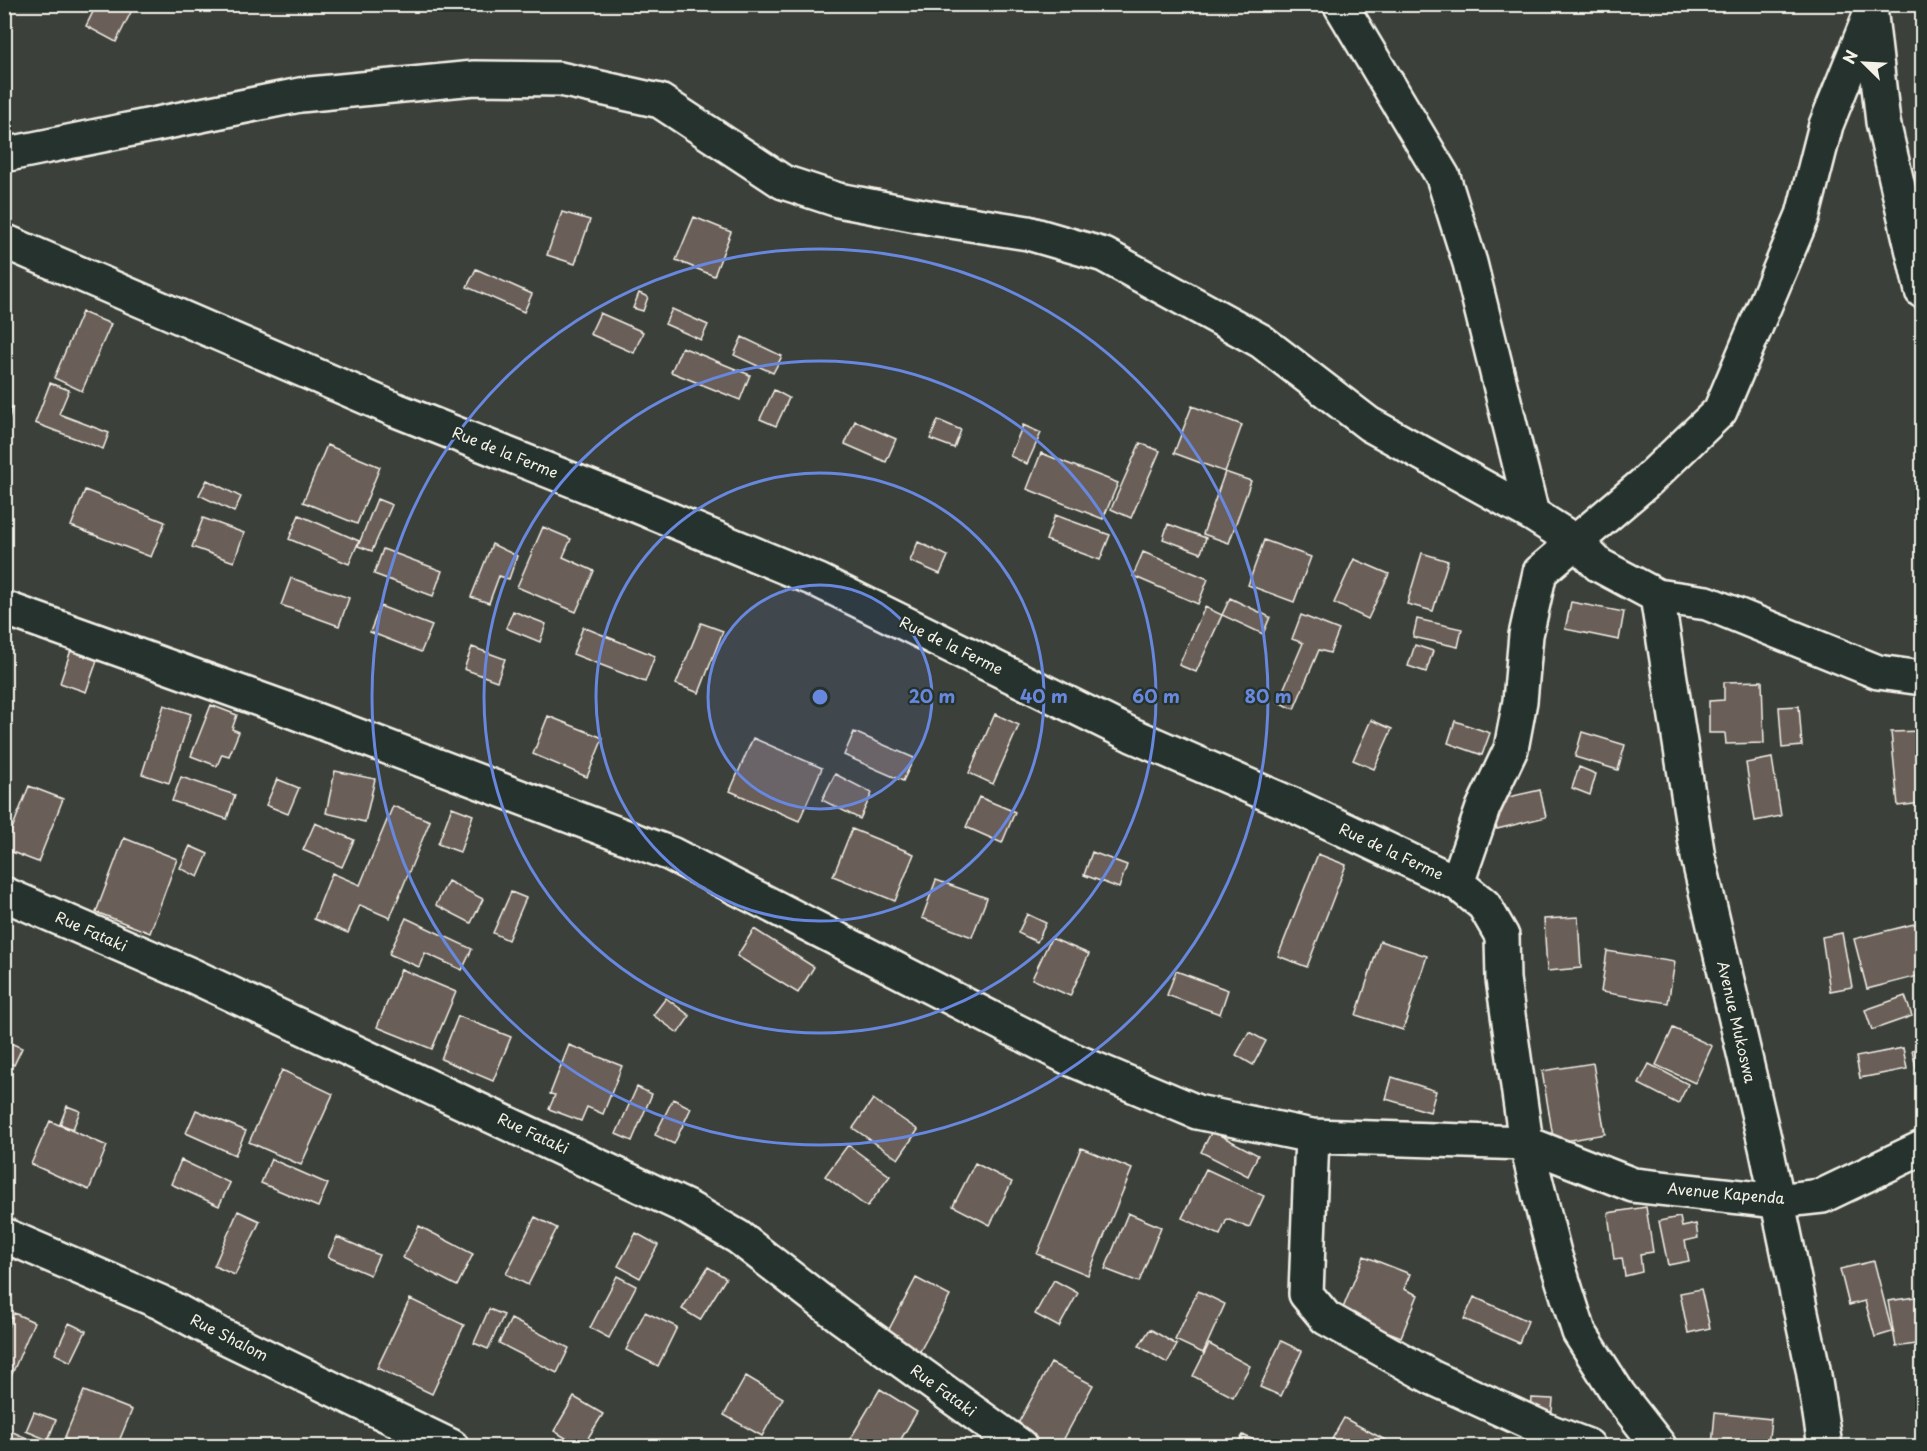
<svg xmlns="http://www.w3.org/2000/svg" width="1927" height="1451" viewBox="0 0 1927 1451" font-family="'Playpen Sans',sans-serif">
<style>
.building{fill:#6b5f58;stroke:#f4f1e8;stroke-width:1.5}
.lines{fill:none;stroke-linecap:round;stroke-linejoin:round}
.minor-casing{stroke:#f4f1e8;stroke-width:38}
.minor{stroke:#26332d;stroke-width:33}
.ring{fill:none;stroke:#6887de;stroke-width:3}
.labels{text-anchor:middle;stroke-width:4.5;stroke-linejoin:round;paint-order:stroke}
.street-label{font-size:15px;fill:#f4f1e8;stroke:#26332d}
.centre{fill:#6887de;stroke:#26332d;stroke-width:3}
.ring-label{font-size:18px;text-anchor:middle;font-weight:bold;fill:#6887de;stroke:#26332d;stroke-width:4.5;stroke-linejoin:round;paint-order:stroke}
</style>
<rect width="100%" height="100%" fill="#3b403a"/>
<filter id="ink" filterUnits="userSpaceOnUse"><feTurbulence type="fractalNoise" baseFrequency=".0167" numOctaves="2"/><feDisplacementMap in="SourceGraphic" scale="12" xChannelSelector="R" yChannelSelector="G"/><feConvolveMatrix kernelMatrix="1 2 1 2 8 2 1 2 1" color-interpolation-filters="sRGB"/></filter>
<g filter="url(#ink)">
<!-- building -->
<path class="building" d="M97 4H135L116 42 86 26Z
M562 212 590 220 575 264 547 255Z
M694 217 731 232 714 276 676 260Z
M476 269 532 294 524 312 467 287Z
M639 293 648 297 643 311 633 308Z
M672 309 708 325 701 340 665 324Z
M82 312 111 324 82 391 54 378Z
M600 313 643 332 634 353 590 334Z
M742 337 782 356 773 373 734 355Z
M682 347 750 375 740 400 671 372Z
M50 383 69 390 59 414 109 433 103 449 35 423Z
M774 390 789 398 776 426 760 419Z
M4 406 12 408 5 432H4Z
M1192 406 1242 425 1225 472 1174 453Z
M938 420 961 430 954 448 930 439Z
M855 421 896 439 886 462 845 444Z
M1023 425 1041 433 1027 464 1010 456Z
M1140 443 1160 451 1131 518 1111 509Z
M327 445 380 467 357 524 303 502Z
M1041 453 1118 483 1103 519 1027 489Z
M1225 472 1251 481 1229 543 1203 534Z
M207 480 241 497 234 512 199 495Z
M85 490 165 522 151 557 71 526Z
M377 499 392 505 372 551 358 546Z
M299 515 359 541 349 564 289 539Z
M1055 515 1110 535 1100 560 1046 540Z
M203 518 244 533 234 562 192 547Z
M1168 524 1206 538 1201 553 1163 539Z
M543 527 571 539 563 557 594 571 576 612 517 587Z
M1264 540 1311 557 1294 602 1248 585Z
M918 542 948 556 940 574 910 561Z
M492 544 517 556 509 579 499 576 489 603 471 597Z
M383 549 442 571 433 596 374 574Z
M1143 552 1208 579 1198 604 1133 576Z
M1422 553 1448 561 1433 611 1407 604Z
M1354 559 1389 574 1368 619 1334 603Z
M291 578 349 598 339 626 281 605Z
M1230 598 1270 617 1263 634 1222 615Z
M1571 602 1624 612 1619 640 1565 629Z
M380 606 432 626 421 652 370 632Z
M1205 607 1222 615 1196 672 1179 665Z
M513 611 546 624 540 642 506 628Z
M1301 615 1339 630 1330 653 1319 650 1294 709 1278 702 1303 643 1292 639Z
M1417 619 1462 629 1458 647 1413 637Z
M701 623 723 631 699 693 676 684Z
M583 627 655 656 645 682 573 654Z
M1415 645 1433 651 1426 672 1408 666Z
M472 647 505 659 497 681 464 669Z
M71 650 98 658 86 692 60 683Z
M1762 681 1764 743 1726 744 1725 733H1709V701L1724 700V682Z
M164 705 191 714 169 783 142 774Z
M211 705 237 715 232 729 239 732 229 756 222 754 217 766 191 756Z
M1799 706 1802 746 1782 748 1779 707Z
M995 714 1019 725 993 784 969 773Z
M548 716 603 738 587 777 533 754Z
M1371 720 1392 729 1374 769 1353 760Z
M1455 721 1490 733 1482 755 1448 743Z
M1922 731V756L1917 757 1922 803 1898 806 1891 732Z
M854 732 914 758 903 781 844 755Z
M1582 732 1625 745 1618 770 1575 757Z
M753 738 822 768 799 821 730 791Z
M1772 758 1781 816 1755 821 1746 763Z
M1579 767 1596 774 1590 795 1572 788Z
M335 771 375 779 365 822 326 813Z
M835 774 872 793 860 819 822 800Z
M181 777 235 795 227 819 172 801Z
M277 779 299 788 288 814 266 805Z
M29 786 63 799 38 862 4 849Z
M1540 790 1546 817 1497 829 1491 801Z
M979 797 1015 812 1002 843 966 827Z
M393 806 430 821 390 918 360 905 348 933 314 919 332 873 360 885Z
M452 807 473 815 460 852 438 844Z
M315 823 354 840 342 867 303 850Z
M852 829 914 854 895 901 833 876Z
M124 838 177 859 150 933 96 912Z
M190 846 208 854 198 877 180 868Z
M1092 852 1127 865 1119 888 1084 875Z
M1318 854 1346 865 1307 967 1278 956Z
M936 880 987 898 972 937 922 918Z
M448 881 483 899 471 923 436 905Z
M511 892 526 898 508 940 493 933Z
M1027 914 1046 923 1037 942 1018 933Z
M1578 917 1581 968 1547 971 1544 919Z
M406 918 472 949 462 970 425 953 419 967 389 954Z
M1922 922V975L1867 989 1854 939Z
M754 929 814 967 798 993 737 956Z
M1842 933 1852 987 1830 991 1822 937Z
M1051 938 1089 954 1070 996 1032 979Z
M1380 941 1427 956 1403 1030 1356 1015Z
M1607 951 1675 962 1668 1003 1601 992Z
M401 969 456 992 432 1049 377 1027Z
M1176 971 1228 990 1220 1014 1167 995Z
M1905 996 1912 1016 1872 1030 1865 1010Z
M666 998 690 1016 678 1033 653 1015Z
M458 1016 511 1037 493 1081 441 1059Z
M1673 1028 1712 1046 1695 1083 1656 1065Z
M1249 1032 1266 1041 1253 1065 1236 1055Z
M4 1040 22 1048 14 1065 4 1061Z
M569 1045 622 1066 603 1114 587 1107 581 1121 549 1109 555 1095 550 1094Z
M1922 1047V1093L1912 1050Z
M1903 1048 1907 1069 1860 1078 1856 1057Z
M1593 1063 1605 1134 1554 1143 1542 1071Z
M1649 1064 1688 1084 1678 1104 1639 1084Z
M282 1070 333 1094 301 1165 249 1142Z
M1392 1077 1436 1091 1430 1112 1386 1099Z
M637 1087 652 1094 632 1141 616 1134Z
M673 1099 691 1108 674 1144 655 1135Z
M873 1099 918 1130 898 1159 853 1128Z
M67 1106 80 1111 73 1129 60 1124Z
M196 1110 246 1131 235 1155 186 1133Z
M50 1121 107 1146 89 1190 31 1164Z
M1212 1131 1258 1155 1248 1176 1201 1152Z
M848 1145 890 1176 867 1207 825 1176Z
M1081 1148 1132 1169 1088 1275 1037 1254Z
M271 1159 328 1184 318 1207 261 1183Z
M181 1160 230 1183 219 1206 171 1184Z
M975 1163 1012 1182 990 1225 953 1206Z
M1206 1169 1264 1196 1249 1228 1227 1219 1220 1235 1182 1218Z
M1646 1207 1653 1252 1640 1254 1642 1272 1625 1276 1622 1258 1614 1259 1608 1213Z
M238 1211 260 1221 235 1275 214 1266Z
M1128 1213 1161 1227 1139 1282 1105 1269Z
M535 1217 557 1228 528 1285 506 1274Z
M1680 1217 1682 1227 1696 1224 1698 1238 1685 1241 1689 1261 1668 1265 1659 1221Z
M419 1226 473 1254 457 1286 403 1258Z
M636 1233 658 1245 640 1278 618 1266Z
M337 1237 379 1255 370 1275 328 1257Z
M1364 1256 1410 1274 1404 1289 1418 1295 1401 1337 1341 1313Z
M1874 1261 1892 1332 1875 1337 1865 1301 1849 1305 1840 1269Z
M708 1267 726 1278 700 1320 682 1309Z
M617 1276 636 1286 609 1338 590 1328Z
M916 1278 950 1296 919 1353 886 1335Z
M1054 1280 1078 1293 1059 1327 1035 1314Z
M1701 1289 1710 1328 1688 1333 1680 1293Z
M1198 1291 1225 1304 1203 1353 1175 1340Z
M1922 1296V1343L1896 1347 1888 1301Z
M1474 1297 1528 1321 1519 1343 1464 1319Z
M410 1299 464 1325 432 1394 377 1368Z
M489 1309 504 1315 488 1349 474 1343Z
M645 1312 677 1327 658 1366 626 1350Z
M14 1313 34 1322 4 1393V1335Z
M511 1319 569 1348 557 1373 499 1343Z
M69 1323 86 1331 71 1362 55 1354Z
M1150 1329 1177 1345 1167 1363 1139 1346Z
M1281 1341 1302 1351 1281 1396 1260 1387Z
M1209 1344 1250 1366 1233 1397 1193 1376Z
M1051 1363 1093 1385 1060 1446H1047L1015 1429Z
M746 1376 783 1398 762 1436 724 1415Z
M880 1389 917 1412 897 1446H846Z
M84 1391 132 1410 117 1446H84L64 1439Z
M574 1397 603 1414 583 1446H579L554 1431Z
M1531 1398 1553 1399 1551 1422 1529 1420Z
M34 1412 56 1420 48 1440 26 1431Z
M1715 1413 1771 1419 1768 1446H1712Z
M1344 1418 1391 1443 1389 1446H1328Z
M4 1428 40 1444 39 1446H4Z
M1243 1435 1266 1446H1236Z"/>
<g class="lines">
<defs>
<path id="minor" d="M1340 4 1443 177 1470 263 1532 514
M1871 16 1883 122 1922 291
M4 155 300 95 474 78 560 79 660 101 783 182 838 200 938 219 1028 233 1104 255 1261 341 1369 424 1532 514 1576 542 1599 565 1657 596 1707 603 1878 672 1922 678
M4 241 396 410 628 502 819 581 1132 735 1293 805 1457 883 1484 905 1502 936 1503 979 1526 1143 1554 1253 1579 1332 1619 1395 1659 1446
M1657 596 1698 857 1766 1147 1813 1369 1825 1446
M4 608 284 708 671 854 1071 1059 1197 1112 1312 1136 1526 1143 1633 1185 1777 1201 1822 1196 1922 1148
M1457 883 1483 808 1511 749 1520 701 1526 635 1540 572 1645 483 1720 411 1803 215 1826 125 1871 13
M4 894 193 976 688 1208 738 1237 840 1316 1020 1446
M1312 1136 1306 1294 1326 1318 1433 1378 1551 1432 1588 1446
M4 1235 160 1302 219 1334 451 1446"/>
</defs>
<!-- minor casing -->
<use href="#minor" class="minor-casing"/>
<!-- minor -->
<use href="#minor" class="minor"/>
</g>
</g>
<!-- distance rings -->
<circle cx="820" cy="697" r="112" fill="#6887de" fill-opacity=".12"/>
<g class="ring">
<circle cx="820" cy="697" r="112"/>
<circle cx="820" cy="697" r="224"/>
<circle cx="820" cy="697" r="336"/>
<circle cx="820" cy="697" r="448"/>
</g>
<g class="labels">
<!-- street labels -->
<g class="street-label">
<text transform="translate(505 453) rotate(22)" y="5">Rue de la Ferme</text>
<text transform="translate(951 646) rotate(26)" y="5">Rue de la Ferme</text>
<text transform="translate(1391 852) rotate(25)" y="5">Rue de la Ferme</text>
<text transform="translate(91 932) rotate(24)" y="5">Rue Fataki</text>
<text transform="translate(1736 1022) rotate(77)" y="5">Avenue Mukoswa</text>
<text transform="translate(533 1134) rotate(25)" y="5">Rue Fataki</text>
<text transform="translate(1726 1194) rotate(5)" y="5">Avenue Kapenda</text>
<text transform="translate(229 1338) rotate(27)" y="5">Rue Shalom</text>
<text transform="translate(943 1391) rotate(36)" y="5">Rue Fataki</text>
</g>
</g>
<circle cx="820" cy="697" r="9" class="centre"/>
<g class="ring-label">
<text x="932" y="703">20 m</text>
<text x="1044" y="703">40 m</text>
<text x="1156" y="703">60 m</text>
<text x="1268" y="703">80 m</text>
</g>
<!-- margin -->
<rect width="1927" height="1451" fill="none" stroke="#26332d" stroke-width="24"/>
<rect x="12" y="12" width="1903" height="1427" fill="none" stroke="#f4f1e8" stroke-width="2" filter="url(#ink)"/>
<!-- north arrow -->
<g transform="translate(1864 63) rotate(294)" stroke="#26332d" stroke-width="4.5" paint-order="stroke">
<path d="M0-4.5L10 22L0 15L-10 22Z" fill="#f4f1e8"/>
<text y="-9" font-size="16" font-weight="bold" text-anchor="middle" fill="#f4f1e8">N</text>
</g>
</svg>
